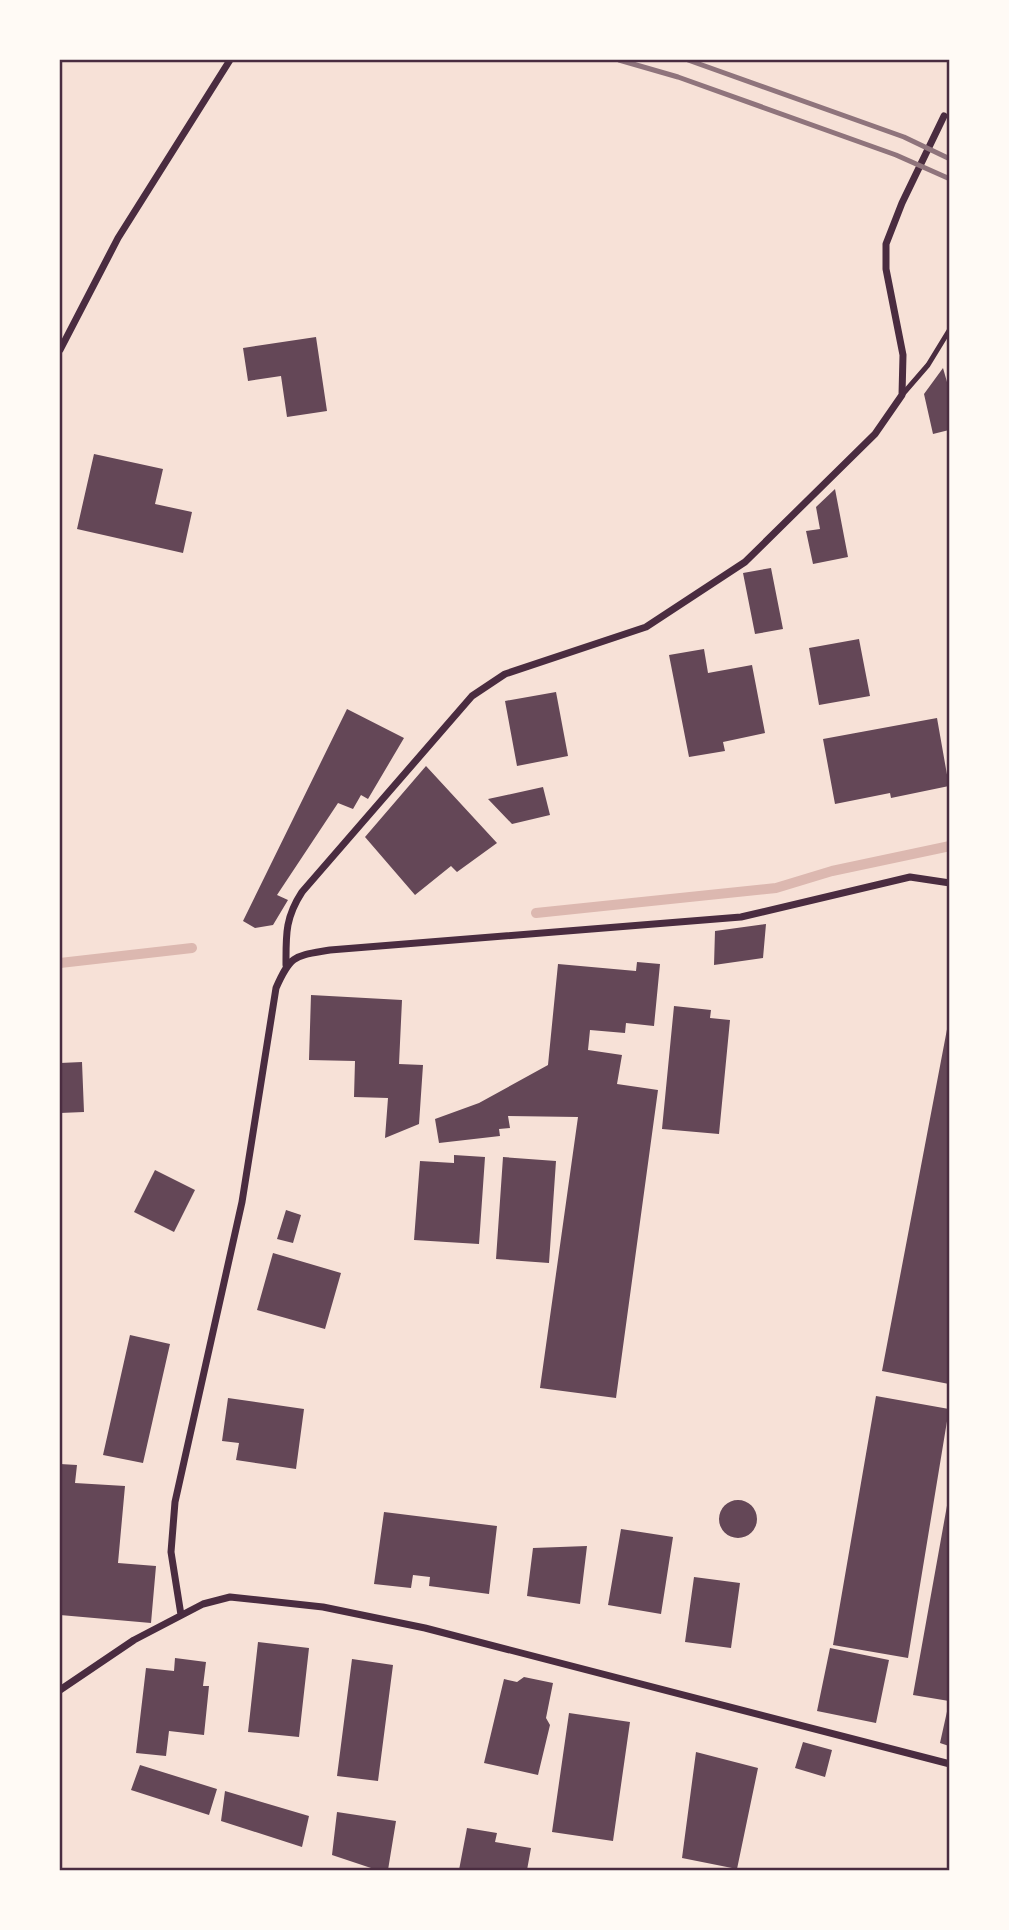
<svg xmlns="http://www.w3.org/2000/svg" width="1009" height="1930" viewBox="0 0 1009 1930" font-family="'Source Sans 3',sans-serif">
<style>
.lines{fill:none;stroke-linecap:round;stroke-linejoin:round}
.stream{stroke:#dcb8b0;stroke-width:10}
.building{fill:#644757}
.service{stroke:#4a2c40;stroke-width:5}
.minor{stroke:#4a2c40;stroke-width:7}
.rail{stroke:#8f747c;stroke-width:5}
.neatline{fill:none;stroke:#4a2c40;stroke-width:2.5}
</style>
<rect width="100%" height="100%" fill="#f7e1d7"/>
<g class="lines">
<!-- stream -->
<path class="stream" d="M536 913 776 888 832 871 950 846
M60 963 192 948"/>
</g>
<!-- building -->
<path class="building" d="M316 337 327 411 287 417 281 376 248 381 243 348Z
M943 368 949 389V430L933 434 924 394Z
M94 454 163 469 155 504 192 512 183 553 77 529Z
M835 489 848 557 813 564 806 531 820 529 816 507Z
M771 568 783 629 755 634 743 573Z
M859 639 870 696 819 705 809 648Z
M704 649 708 673 752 665 765 733 723 742 725 751 689 757 669 655Z
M556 692 568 756 517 766 505 701Z
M347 709 404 738 368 799 361 795 353 809 338 803 277 895 288 900 273 925 255 928 243 921Z
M937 718 949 786 891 798 890 793 835 804 823 739Z
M426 766 497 843 457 872 451 866 415 895 365 837Z
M543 787 550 815 512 824 488 799Z
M766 924 763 958 714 965 715 931Z
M637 962 660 964 654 1026 626 1023 625 1033 590 1030 588 1050 622 1055 617 1084 658 1090 616 1398 540 1388 578 1117 508 1116 510 1128 499 1129 500 1136 439 1143 435 1119 479 1103 548 1065 558 964 636 971Z
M311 995 402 1000 399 1064 423 1065 419 1124 385 1138 388 1098 354 1097 355 1061 309 1060Z
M674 1006 711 1010 710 1018 730 1020 719 1134 662 1129Z
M948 1024H949V1384L882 1371Z
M82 1062 84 1112 60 1113V1063Z
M454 1155 485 1157 479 1244 414 1240 420 1161 454 1163Z
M503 1157 556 1161 549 1263 496 1259Z
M155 1170 195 1190 174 1232 134 1212Z
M286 1210 301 1215 293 1243 277 1239Z
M273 1253 341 1273 325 1329 257 1310Z
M130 1335 170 1344 143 1463 103 1455Z
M876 1396 949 1409 908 1658 833 1645Z
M228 1398 304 1409 296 1469 236 1460 239 1443 222 1441Z
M60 1464 77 1465 75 1483 125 1486 118 1563 156 1566 151 1623 60 1615Z
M948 1500H949V1701L913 1695Z
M719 1519a19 19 0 1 1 38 0a19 19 0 1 1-38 0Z
M384 1512 497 1526 489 1594 429 1586 430 1577 413 1575 411 1588 374 1584Z
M621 1529 673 1537 661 1614 608 1605Z
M587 1546 580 1604 527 1596 533 1548Z
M694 1577 740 1583 731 1648 685 1642Z
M258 1642 309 1648 299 1737 248 1732Z
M830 1648 889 1660 876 1723 817 1711Z
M175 1658 206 1662 203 1686H209L204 1735 169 1731 166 1756 136 1753 146 1668 174 1671Z
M352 1659 393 1665 378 1781 337 1776Z
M524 1677 553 1683 546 1718 550 1725 538 1775 484 1763 504 1679 517 1682Z
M948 1707 949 1708V1746L940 1743Z
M569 1713 630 1722 613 1841 552 1832Z
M803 1742 832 1750 825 1777 795 1768Z
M696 1752 758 1768 737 1869 682 1858Z
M140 1765 217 1789 209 1815 131 1790Z
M225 1791 309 1816 302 1847 221 1821Z
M337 1812 396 1821 388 1870H377L332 1855Z
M467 1828 497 1833 495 1842 531 1848 527 1870H459Z"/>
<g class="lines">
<!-- service -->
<path class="service" d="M902 395 928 365 950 329"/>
<!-- minor -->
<path class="minor" d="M60 350 118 238 230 60
M286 965C286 935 285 918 302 892L472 696 505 674 646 627 745 562 875 434 902 395 903 355 886 269V244L902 203 944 116
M181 1615 171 1552 175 1502 242 1202 276 988C291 954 295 956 330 950L741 917 910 877 950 883
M60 1690 134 1640 203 1604 230 1597 323 1607 425 1628 950 1764"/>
<!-- rail -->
<path class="rail" d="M619 60 678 77 896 155 950 179
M688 60 904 137 950 159"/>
</g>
<!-- border -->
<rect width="1009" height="1930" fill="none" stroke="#fffaf5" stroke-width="122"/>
<rect x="61" y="61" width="887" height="1808" class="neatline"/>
</svg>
